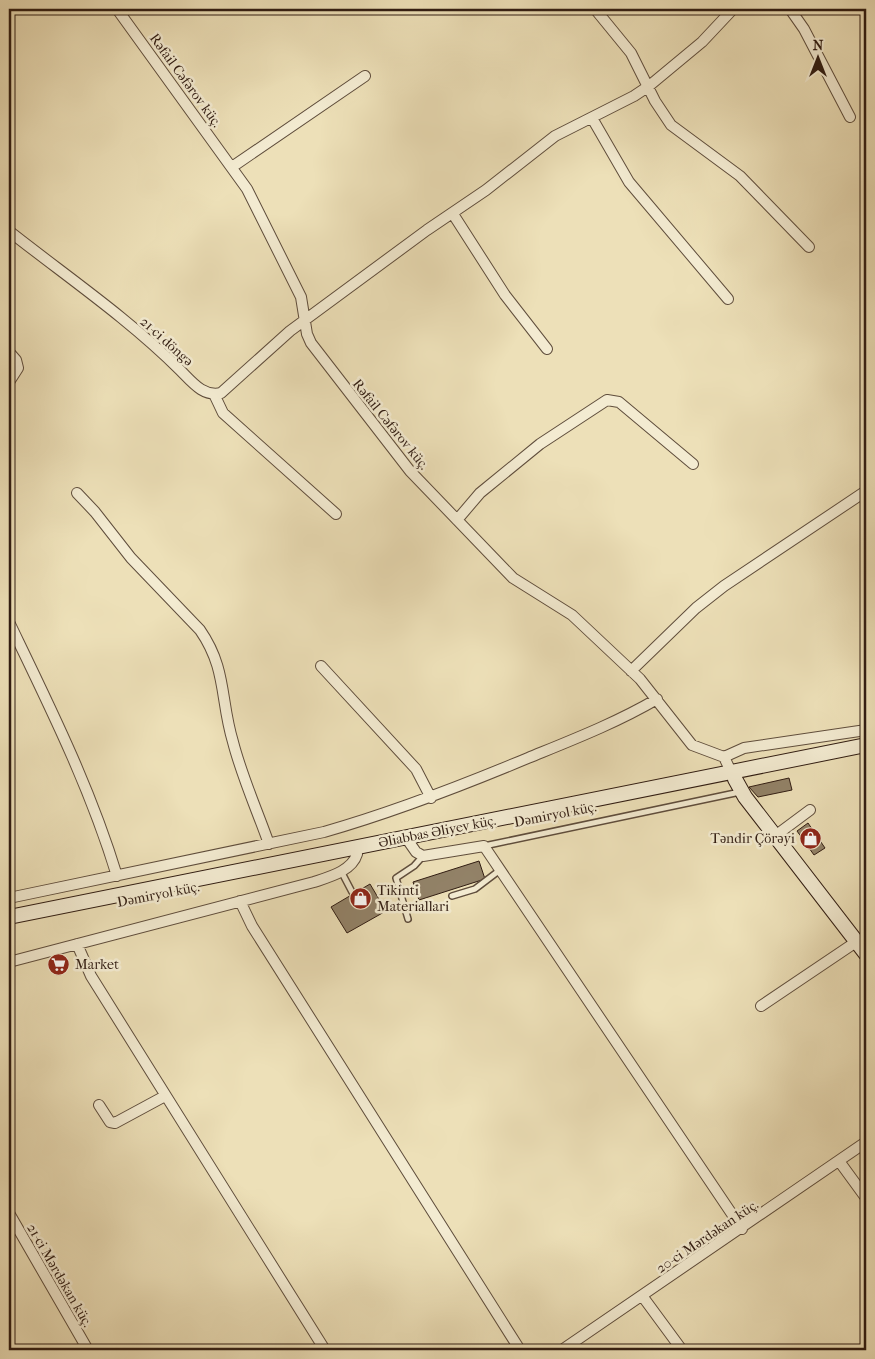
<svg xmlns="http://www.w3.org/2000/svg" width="875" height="1359" viewBox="0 0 875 1359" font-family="'IM FELL French Canon',serif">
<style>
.building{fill:#928268;stroke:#301c12}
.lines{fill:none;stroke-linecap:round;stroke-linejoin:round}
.lane-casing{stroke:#5f4d3c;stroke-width:8}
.street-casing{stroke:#5f4d3c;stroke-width:12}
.secondary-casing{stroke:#301c12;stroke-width:16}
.lane{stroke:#f3ebd1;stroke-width:5}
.street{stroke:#f3ebd1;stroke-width:10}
.secondary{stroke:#f3ebd1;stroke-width:14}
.labels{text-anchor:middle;stroke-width:5;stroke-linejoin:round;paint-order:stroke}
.street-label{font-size:14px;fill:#301c12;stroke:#f3ebd1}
.poi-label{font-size:14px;fill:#301c12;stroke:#f3ebd1;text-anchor:start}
</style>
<rect width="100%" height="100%" fill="#ede0b8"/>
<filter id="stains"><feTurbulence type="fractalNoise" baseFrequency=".004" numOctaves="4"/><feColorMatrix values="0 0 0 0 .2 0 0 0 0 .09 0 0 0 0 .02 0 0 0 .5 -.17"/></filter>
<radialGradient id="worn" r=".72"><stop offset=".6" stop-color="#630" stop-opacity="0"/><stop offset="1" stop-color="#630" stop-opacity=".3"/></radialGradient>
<!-- building -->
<path class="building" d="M789 778 792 790 758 797 749 787Z
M808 823 825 848 814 855 797 831Z
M479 861 485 879 419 900 413 882Z
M370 884 386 911 347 933 331 907Z"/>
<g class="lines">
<defs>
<path id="lane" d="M484 846 740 792
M341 871 352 892
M452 896 475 889 500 870
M408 919 396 878 414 866 423 856"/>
<path id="street" d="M117 9 247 189 301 297 307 334 311 343 410 471 513 578 572 615 640 679 692 745 724 757 734 778
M595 9 631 53 655 101 671 125 740 176 809 247
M790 9 804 29 850 117
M592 118 629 182 728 299
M232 167 365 76
M453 214 505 295 547 349
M9 231C66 276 129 319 180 370 192 382 203 397 221 393L290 331 427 230 486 190 555 136 634 96 649 86 702 42 733 9
M9 352 16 360 18 368 9 382
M214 394 223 413 336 514
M77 493 95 512 131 558 200 630C227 669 220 699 233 742 242 777 257 810 269 844
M457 520 480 493 540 444 607 400 619 402 693 464
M9 622C49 705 90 787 117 876
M321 666 416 769 431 798
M631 671 696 608 724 586 866 491
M724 757 744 748 866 730
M775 836 810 810
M409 842 416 852 423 856 484 846 742 1229
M9 898 324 832C394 812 461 786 528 758 572 740 616 723 657 699
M240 901 252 926 520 1350
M77 944 91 976 325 1350
M9 962 314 882C329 877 352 871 357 854
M761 1006 856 942
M99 1105 110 1122 115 1123 165 1096
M839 1161 866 1198
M9 1213 88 1350
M643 1297 682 1350
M562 1350 866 1142"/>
<path id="secondary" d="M735 779 745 797 866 954
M9 917 866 745"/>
</defs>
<!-- lane casing -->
<use href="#lane" class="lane-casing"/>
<!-- street casing -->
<use href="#street" class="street-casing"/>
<!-- secondary casing -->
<use href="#secondary" class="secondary-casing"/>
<!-- lane -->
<use href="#lane" class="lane"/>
<!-- street -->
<use href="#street" class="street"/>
<!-- secondary -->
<use href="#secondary" class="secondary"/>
</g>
<!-- icons -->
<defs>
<symbol id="shop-disc" viewBox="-11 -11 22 22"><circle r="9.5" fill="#8f2418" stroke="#f3ebd1"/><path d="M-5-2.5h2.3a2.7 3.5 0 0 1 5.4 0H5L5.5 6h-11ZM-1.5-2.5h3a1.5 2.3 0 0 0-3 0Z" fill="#fff"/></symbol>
<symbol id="supermarket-disc" viewBox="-11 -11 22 22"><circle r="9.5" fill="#8f2418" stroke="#f3ebd1"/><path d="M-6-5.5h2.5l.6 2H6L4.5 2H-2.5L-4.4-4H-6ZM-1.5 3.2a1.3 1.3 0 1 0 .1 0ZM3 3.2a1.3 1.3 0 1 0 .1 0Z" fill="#fff"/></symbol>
</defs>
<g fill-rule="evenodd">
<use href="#shop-disc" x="798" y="826" width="25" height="25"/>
<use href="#shop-disc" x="348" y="886" width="25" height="25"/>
<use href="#supermarket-disc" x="46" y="952" width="25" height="25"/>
</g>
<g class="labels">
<!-- street labels -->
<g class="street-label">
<text transform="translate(186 80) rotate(54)" y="5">Rəfail Cəfərov küç.</text>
<text transform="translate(167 341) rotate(42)" y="5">21-ci döngə</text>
<text transform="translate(391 424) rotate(51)" y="5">Rəfail Cəfərov küç.</text>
<text transform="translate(555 814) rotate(-11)" y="5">Dəmiryol küç.</text>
<text transform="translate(437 831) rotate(-11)" y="5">Əliabbas Əliyev küç.</text>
<text transform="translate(158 894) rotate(-11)" y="5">Dəmiryol küç.</text>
<text transform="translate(707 1236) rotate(-34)" y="5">20-ci Mərdəkan küç.</text>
<text transform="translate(60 1275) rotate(60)" y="5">21-ci Mərdəkan küç.</text>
</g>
<!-- poi labels -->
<g class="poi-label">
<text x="795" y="843" text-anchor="end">Təndir Çörəyi</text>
<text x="377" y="895">Tikinti<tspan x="377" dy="16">Materiallari</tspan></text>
<text x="75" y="969">Market</text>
</g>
</g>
<!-- margin -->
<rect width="875" height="1359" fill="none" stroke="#ede0b8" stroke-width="30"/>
<rect x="10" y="10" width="855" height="1339" fill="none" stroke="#301c12" stroke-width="2.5"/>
<rect x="15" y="15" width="845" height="1329" fill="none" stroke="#301c12"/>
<!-- north arrow -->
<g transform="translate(818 58)" stroke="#f3ebd1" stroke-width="4" paint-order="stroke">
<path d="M0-4L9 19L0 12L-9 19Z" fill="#301c12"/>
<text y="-8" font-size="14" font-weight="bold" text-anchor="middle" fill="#301c12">N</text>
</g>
<rect width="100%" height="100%" filter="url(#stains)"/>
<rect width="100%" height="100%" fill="url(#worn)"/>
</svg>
